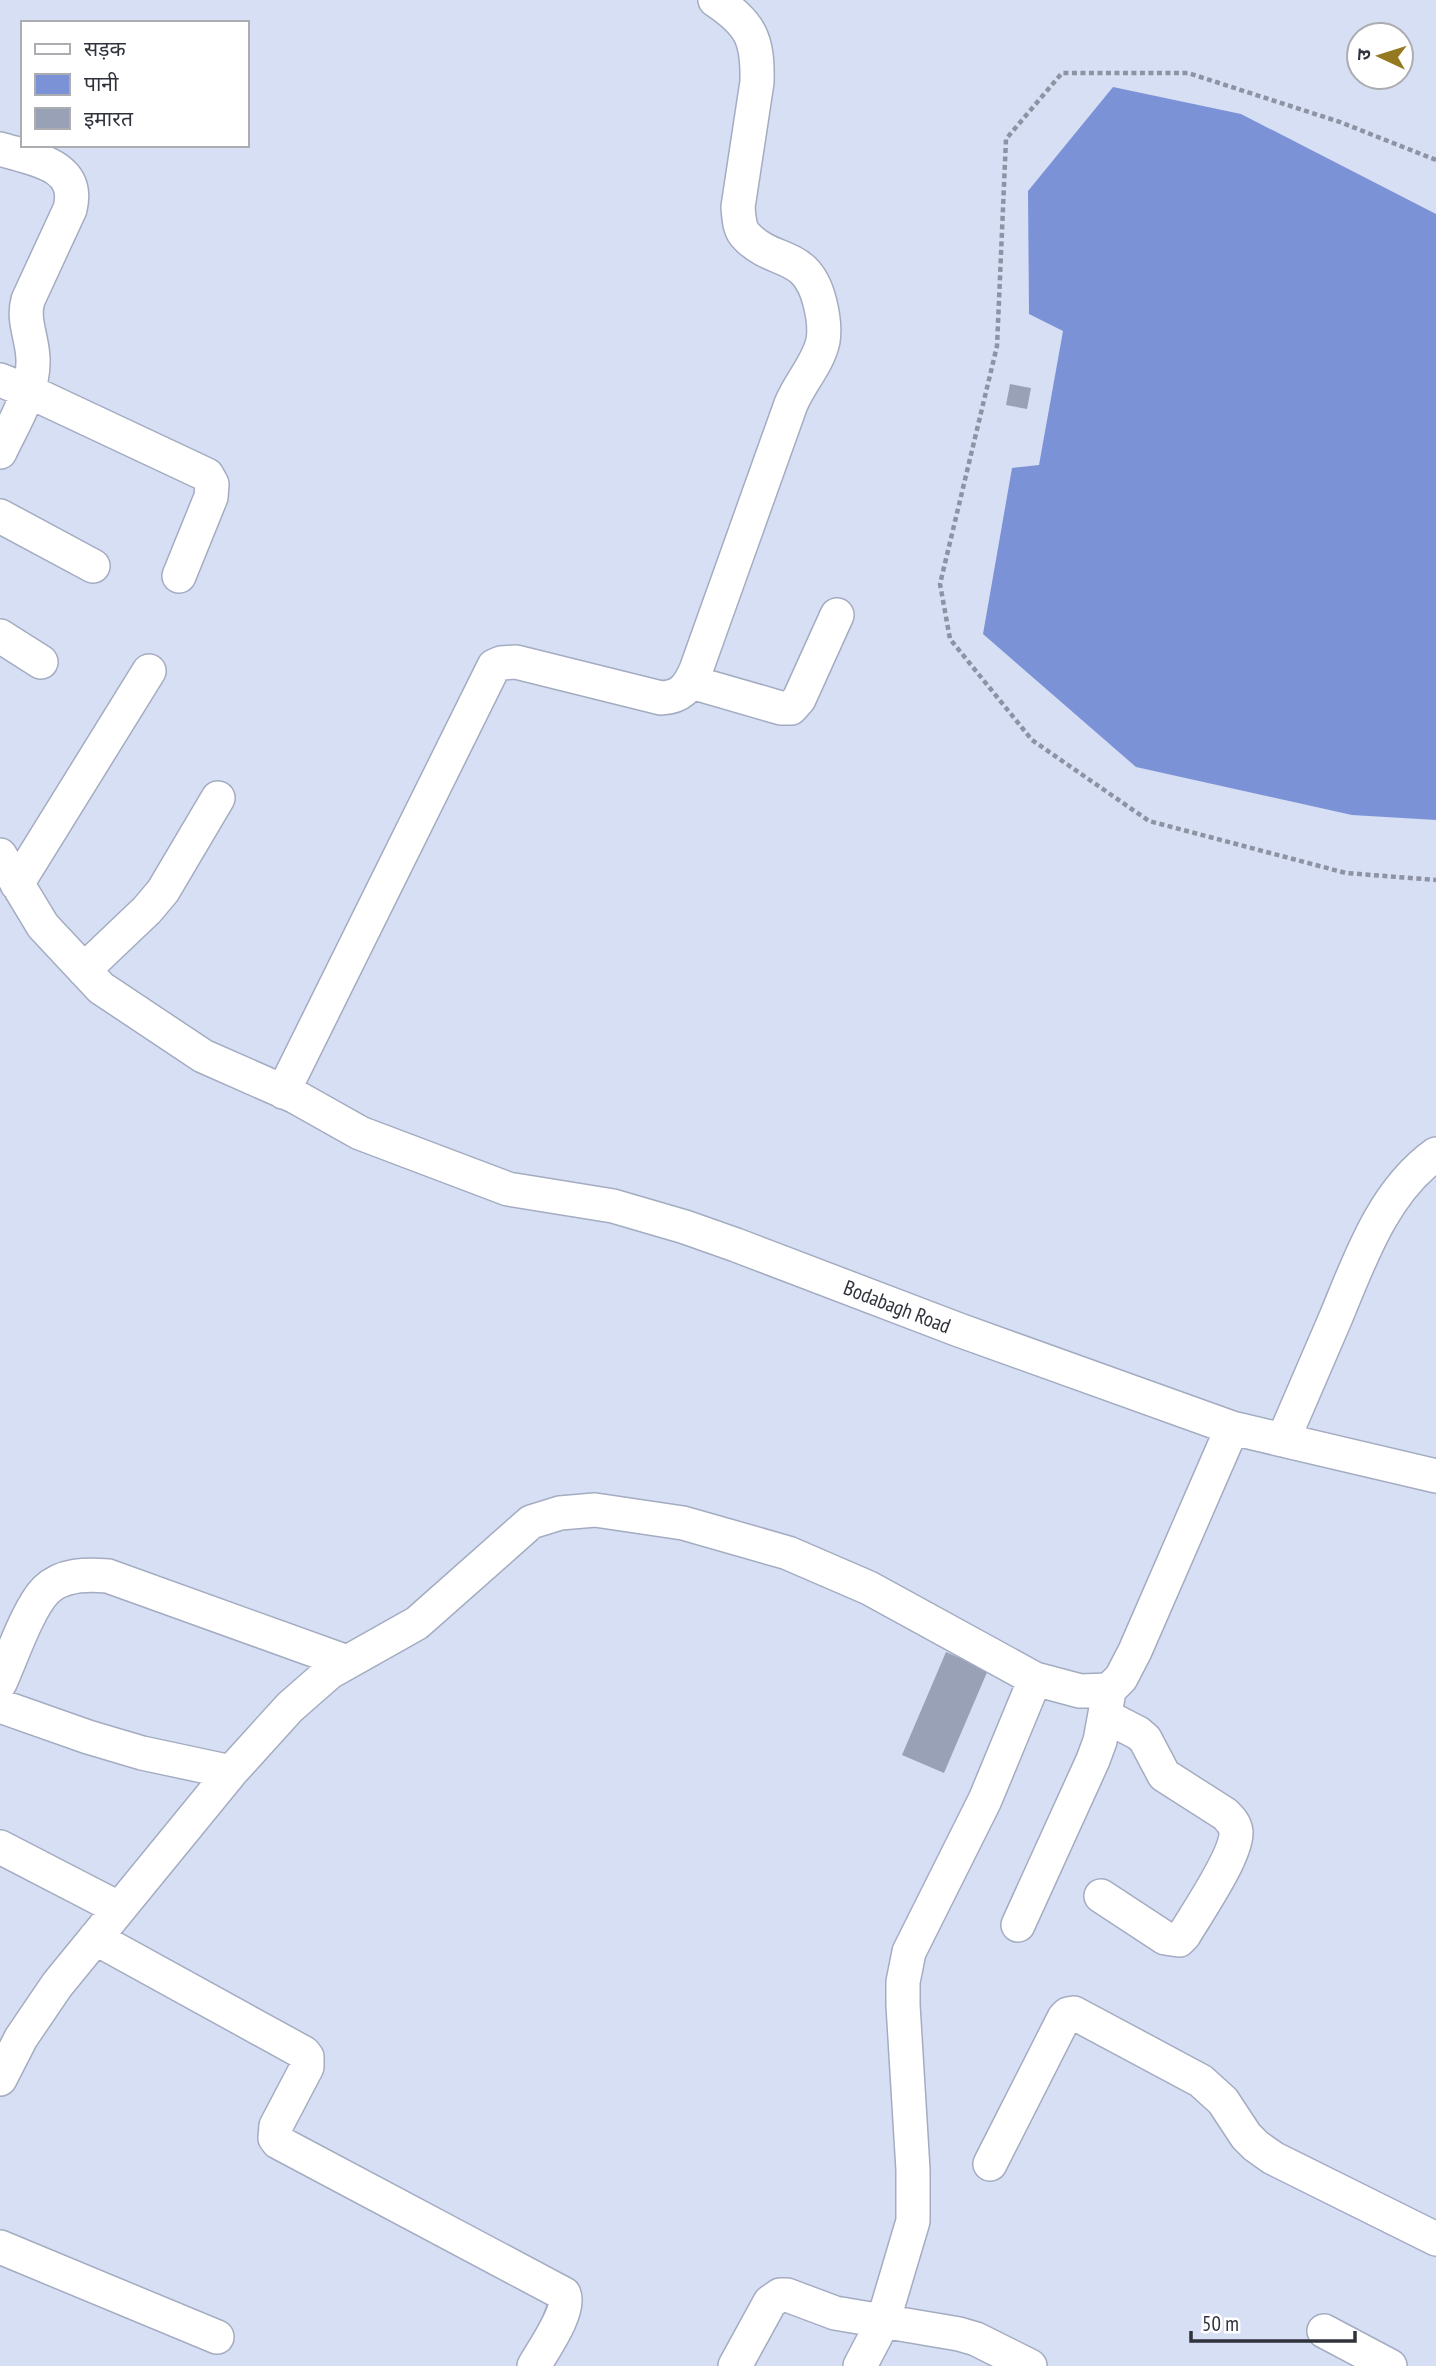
<svg xmlns="http://www.w3.org/2000/svg" width="1436" height="2366" viewBox="0 0 1436 2366" font-family="'PT Sans Narrow','Noto Sans Devanagari',sans-serif">
<style>
.water{fill:#7c92d7}
.building{fill:#99a1b6}
.lines{fill:none;stroke-linecap:round;stroke-linejoin:round}
.minor-casing{stroke:#a4acc1;stroke-width:36}
.path{stroke:#8d93a3;stroke-width:4.5;stroke-dasharray:5 3.5;stroke-linecap:butt}
.minor{stroke:#fff;stroke-width:33}
.labels{text-anchor:middle;stroke-width:7;stroke-linejoin:round;paint-order:stroke}
.street-label{font-size:21px;fill:#30333c;stroke:#fff}
</style>
<rect width="100%" height="100%" fill="#d7dff5"/>
<!-- water -->
<path class="water" d="M1113 87 1241 114 1436 214V820L1352 815 1136 767 983 634 1012 468 1039 465 1063 331 1029 314 1028 191Z"/>
<!-- building -->
<path class="building" d="M1010 384 1031 388 1027 409 1006 405Z
M946 1652 988 1670 944 1773 902 1755Z"/>
<g class="lines">
<defs>
<path id="minor" d="M0 149C33 159 81 164 70 209L28 300C22 321 33 339 33 360 34 392 13 424 0 452
M0 380 28 391 207 475 212 484 211 497 179 576
M0 516 93 566
M0 636 41 662
M691 682 781 708H791L799 699 837 615
M0 855 43 926 101 988 203 1056 296 1097 360 1133 508 1189 613 1206 685 1227 736 1245 959 1330 1232 1428 1436 1476
M17 884 149 671
M84 970 147 910 163 891 218 798
M283 1092 494 666 501 663 516 662 661 698C681 697 688 688 696 670L791 404C800 382 818 364 823 341 825 329 823 315 820 303 807 250 776 266 747 237 739 230 739 218 738 207L757 82C758 39 751 24 715 0
M1283 1440C1301 1399 1318 1358 1336 1317 1360 1259 1383 1192 1436 1154
M0 1683C11 1659 28 1608 46 1590 62 1574 87 1574 108 1576L347 1662
M0 1706 88 1737 142 1753 231 1772
M0 1847 118 1908
M1101 1896 1165 1938 1179 1940 1184 1935C1197 1913 1237 1855 1236 1832 1235 1824 1231 1820 1225 1814L1164 1775 1145 1739 1138 1733 1105 1716
M1018 1925 1093 1760 1100 1741 1108 1697
M95 1938 304 2053 307 2057V2067L276 2126 275 2138 278 2142 564 2294C571 2311 543 2350 534 2366
M0 2079 21 2038 57 1985 231 1772 290 1707 330 1672 417 1623 531 1522 560 1513 595 1510 683 1523 788 1553 869 1588 1035 1679 1080 1691 1109 1690 1121 1678 1135 1651 1232 1428
M990 2164 1064 2018 1068 2014 1074 2013 1201 2081 1223 2101 1246 2136 1256 2146 1273 2158 1436 2239
M0 2247 217 2337
M1324 2331 1390 2366
M735 2366 770 2302 780 2295H787L835 2313 959 2334 976 2339 1030 2366
M860 2366 883 2322 913 2221V2170L903 2005V1982L909 1952 985 1800 1035 1679"/>
</defs>
<!-- minor casing -->
<use href="#minor" class="minor-casing"/>
<!-- path -->
<path class="path" d="M1436 160 1340 122 1188 73H1062L1006 139 997 346 940 584 950 639 1032 740 1149 821 1346 873 1436 880"/>
<!-- minor -->
<use href="#minor" class="minor"/>
</g>
<g class="labels">
<!-- street labels -->
<g class="street-label">
<text transform="translate(897 1307) rotate(21)" y="7">Bodabagh Road</text>
</g>
</g>
<!-- legend -->
<rect x="21" y="21" width="228" height="126" fill="#ffffff" stroke="#acadb1" stroke-width="2"/>
<rect x="35" y="44" width="35" height="10" fill="#ffffff" stroke="#acadb1" stroke-width="2"/>
<text x="84" y="56" font-size="21" fill="#30333c">सड़क</text>
<rect x="35" y="74" width="35" height="21" fill="#7c92d7" stroke="#acadb1" stroke-width="2"/>
<text x="84" y="91" font-size="21" fill="#30333c">पानी</text>
<rect x="35" y="108" width="35" height="21" fill="#99a1b6" stroke="#acadb1" stroke-width="2"/>
<text x="84" y="126" font-size="21" fill="#30333c">इमारत</text>
<!-- north arrow -->
<g transform="translate(1380 56) rotate(274)"><circle r="33" fill="#ffffff" stroke="#acadb1" stroke-width="2"/>
<path d="M0-5L12 26L0 18L-12 26Z" fill="#957920"/>
<text y="-10" font-size="19" font-weight="bold" text-anchor="middle" fill="#30333c">उ</text>
</g>
<!-- scale -->
<path d="M1191 2331v10h164v-10" fill="none" stroke="#30333c" stroke-width="3.5"/>
<text x="1202" y="2331" font-size="21" fill="#30333c" stroke="#ffffff" stroke-width="5" paint-order="stroke">50 m</text>
</svg>
